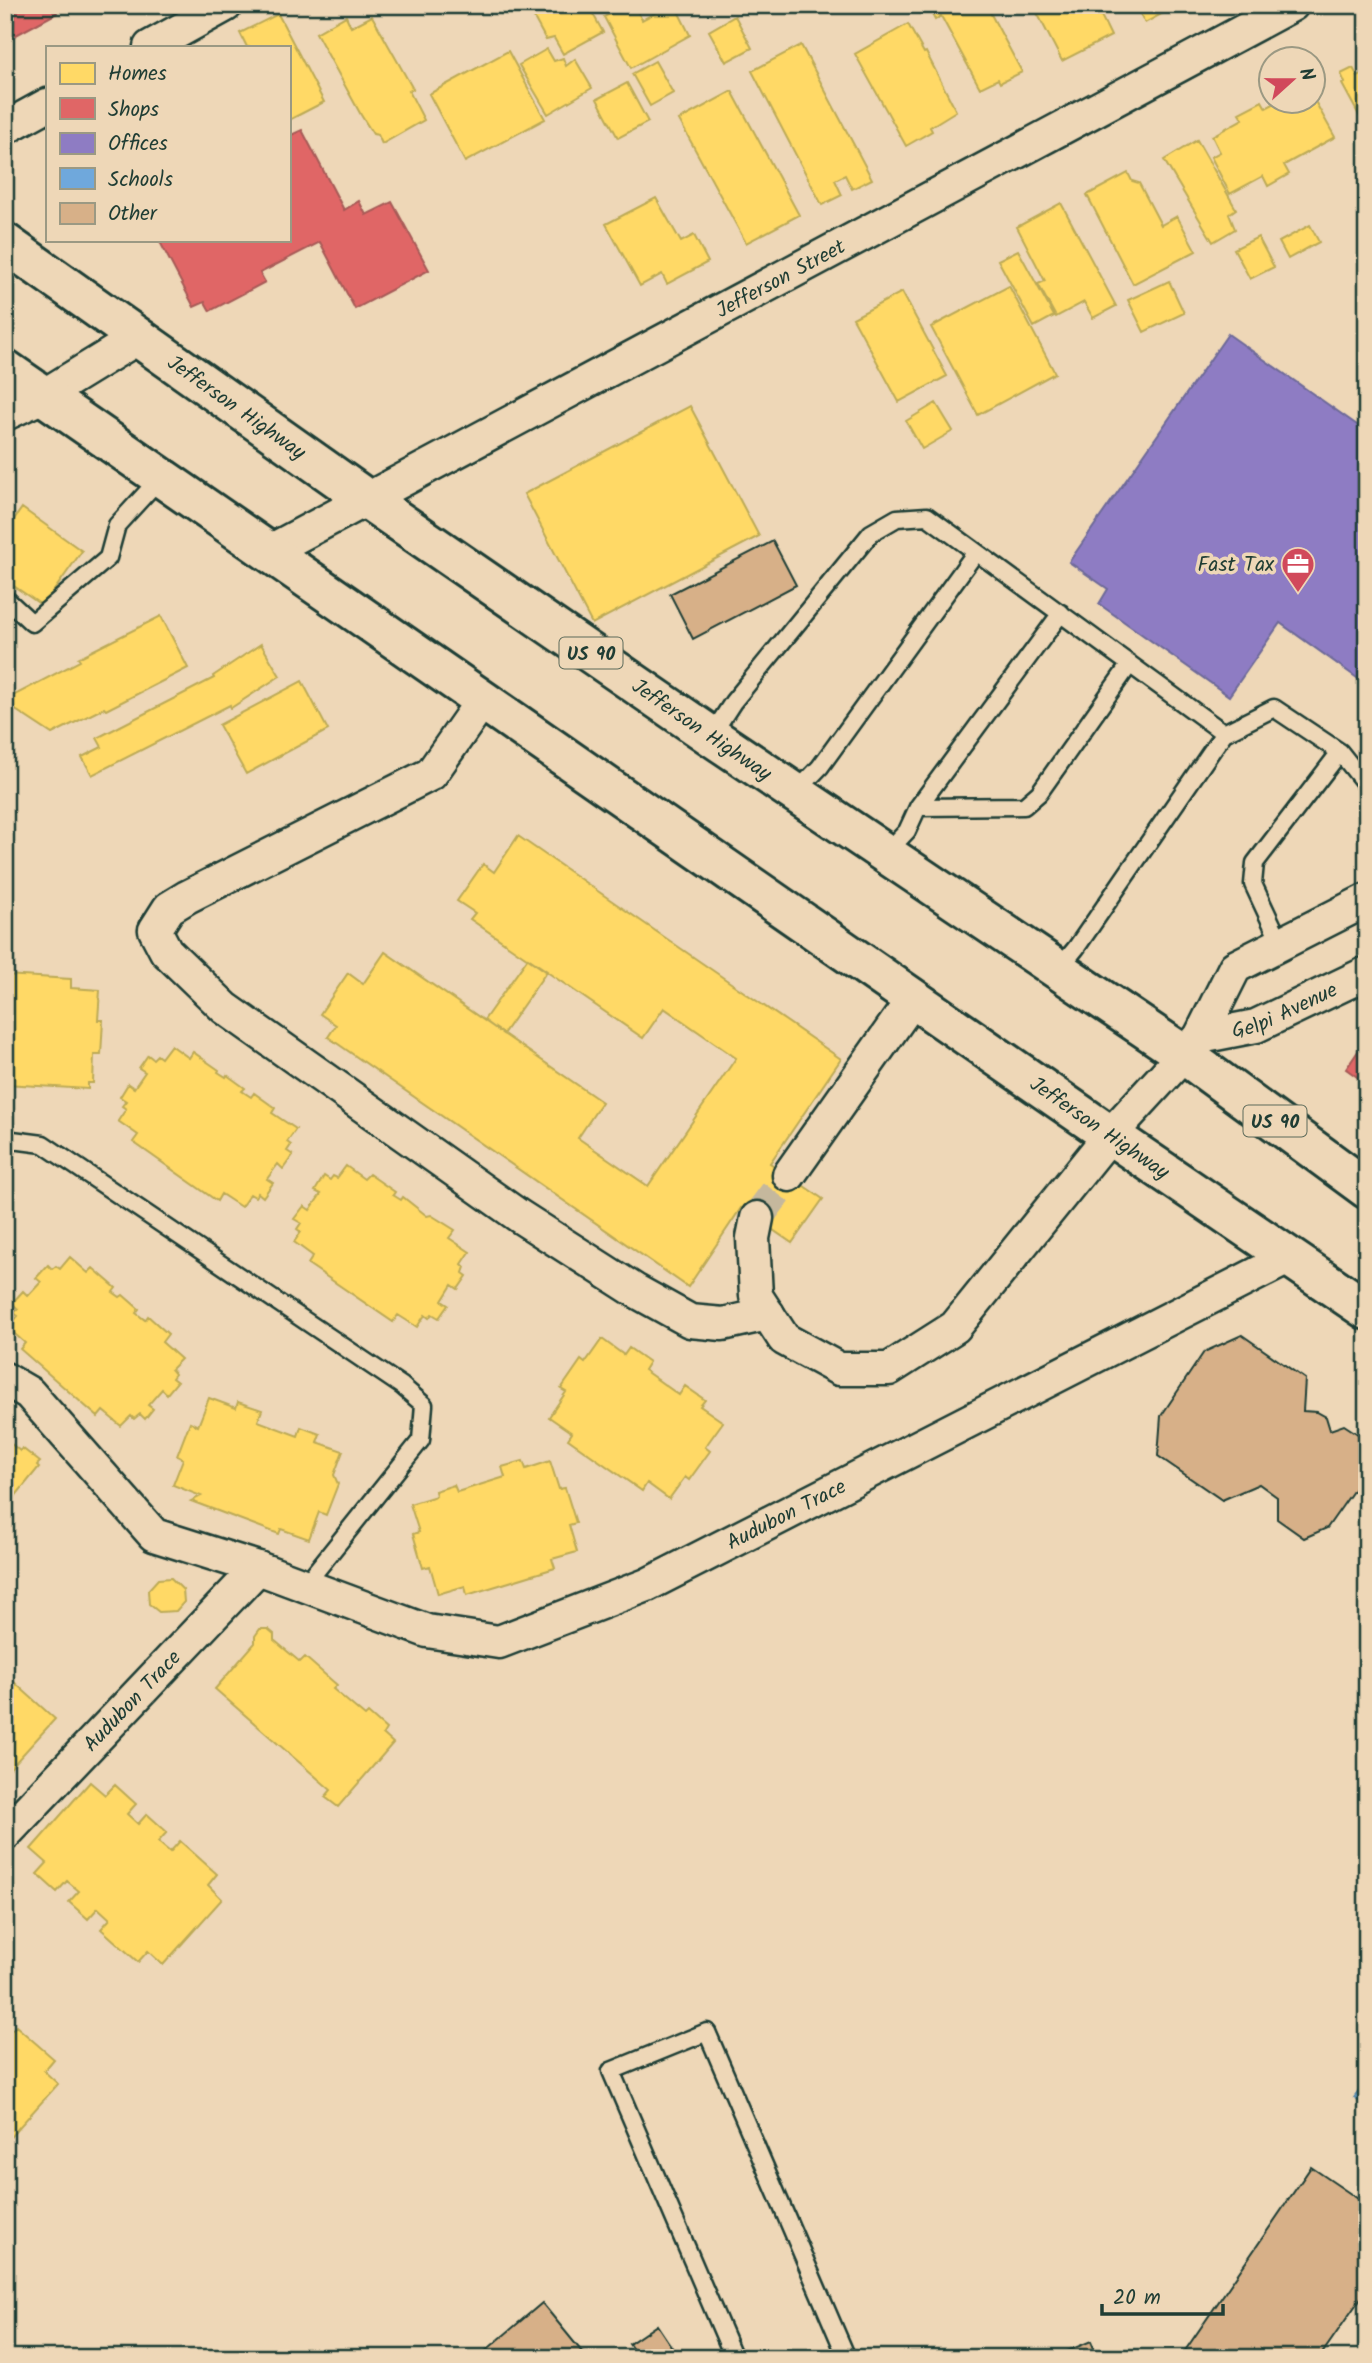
<svg xmlns="http://www.w3.org/2000/svg" width="1372" height="2363" viewBox="0 0 1372 2363" font-family="Kalam,sans-serif">
<style>
.homes{fill:#ffd966;stroke:#bcaa57;stroke-width:2}
.shops{fill:#e06666;stroke:#a65a57;stroke-width:2}
.offices{fill:#8e7cc3;stroke:#6d6998;stroke-width:2}
.schools{fill:#6fa8dc;stroke:#5788aa;stroke-width:2}
.building{fill:#d7b088;stroke:#1f3d34;stroke-width:2}
.lines{fill:none;stroke-linecap:round;stroke-linejoin:round}
.street-tunnel{stroke:#c5b89d;stroke-width:32;stroke-dasharray:32 16;stroke-linecap:butt}
.lane-casing{stroke:#1f3d34;stroke-width:21}
.street-casing{stroke:#1f3d34;stroke-width:37}
.primary-casing{stroke:#1f3d34;stroke-width:44}
.lane{stroke:#eed7b7;stroke-width:16}
.street{stroke:#eed7b7;stroke-width:32}
.primary{stroke:#eed7b7;stroke-width:38}
.labels{text-anchor:middle;stroke-width:7;stroke-linejoin:round;paint-order:stroke}
.shield{fill:#eed7b7;stroke:#5d6b5b;stroke-width:2}
.shield-label{font-size:19px;font-weight:bold;fill:#1f3d34}
.street-label{font-size:21px;fill:#1f3d34;stroke:#eed7b7}
.poi-label{font-size:21px;fill:#1f3d34;stroke:#eed7b7;text-anchor:end}
</style>
<rect width="100%" height="100%" fill="#eed7b7"/>
<filter id="ink" filterUnits="userSpaceOnUse"><feTurbulence type="fractalNoise" baseFrequency=".0143" numOctaves="2"/><feDisplacementMap in="SourceGraphic" scale="14" xChannelSelector="R" yChannelSelector="G"/><feConvolveMatrix kernelMatrix="1 2 1 2 8 2 1 2 1" color-interpolation-filters="sRGB"/></filter>
<g filter="url(#ink)">
<!-- homes -->
<path class="homes" d="M527 5H588L603 32 563 54 554 38 546 40Z
M626 5H634L642 20 670 5H675L690 35 631 68 604 17Z
M927 5H986L1022 72 1000 83 998 79 980 88 941 16 935 20Z
M1033 5H1096L1111 36 1062 61Z
M1135 5H1178L1145 23Z
M278 14 324 102 289 120V47H247L240 33Z
M346 16 351 27 372 16 413 89 409 91 424 120 382 144 378 135 373 134 361 115 316 33Z
M735 16 752 48 726 62 709 31Z
M908 24 924 53 926 52 956 111 930 127 932 131 906 146 855 54Z
M801 45 872 179 852 189 845 175 835 180 842 195 822 205 752 71Z
M547 49 554 61 563 58 566 66 575 59 592 88 548 114 519 65Z
M508 51 545 119 465 162 429 94Z
M655 61 673 93 650 106 632 74Z
M1353 68 1358 77 1367 72V130L1342 84 1345 83 1341 74Z
M627 83 648 122 618 138 597 99Z
M732 91 799 215 746 243 679 120Z
M1312 96 1335 137 1284 165 1289 174 1268 186 1263 176 1230 194 1211 157 1220 152 1212 136 1243 119 1239 113 1262 101 1266 108 1277 102H1312Z
M1197 140 1236 209 1229 214 1235 229 1213 242 1164 160Z
M1128 173 1132 181 1139 183 1161 225 1177 216 1196 251 1133 284 1087 195Z
M656 198 681 242 694 235 708 262 667 284 662 274 640 286 606 224Z
M1061 203 1116 306 1093 318 1084 302 1056 317 1038 284 1045 281 1017 227Z
M1310 225 1319 242 1288 259 1279 242Z
M1258 237 1274 267 1250 279 1234 249Z
M1018 250 1054 316 1034 327 998 260Z
M1169 281 1184 313 1144 332 1128 300Z
M1009 286 1055 373 978 415 931 327Z
M902 292 947 376 899 402 853 318Z
M936 403 953 431 922 449 906 421Z
M690 406 759 536 592 624 524 494Z
M22 508 82 551 43 606 5 580V532Z
M161 616 188 668 106 710 104 708 52 734 5 703V700L80 661 78 658Z
M261 644 280 676 231 708 230 705 92 775 82 757 102 747 97 738 214 678 213 676Z
M302 681 328 730 246 774 219 725Z
M518 836 841 1059 770 1163 823 1199 792 1243 741 1208 688 1287 328 1037 336 1025 320 1014 348 973 363 984 385 952 602 1102 578 1138 648 1186 736 1058 664 1008 643 1038 470 919 475 913 457 901 483 864 494 872Z
M528 958 547 971 503 1034 484 1020Z
M5 975 71 979V988L100 990 98 1020H103L101 1055H94L93 1083H88V1089L5 1084Z
M171 1045 189 1058 193 1052 219 1070 218 1072 226 1077 227 1075 245 1088 242 1091 251 1097 254 1093 275 1108 272 1113 296 1129 287 1142 291 1145 287 1151 293 1155 283 1169 278 1164 267 1179 273 1183 263 1197 258 1193 255 1197 250 1194 241 1207 221 1194 217 1201 133 1142 138 1135 118 1121 126 1109 122 1106 126 1101 120 1097 128 1084 134 1088 145 1072 139 1068 148 1055 153 1059 157 1055 161 1058Z
M346 1166 364 1179 369 1174 395 1192 393 1195 401 1200 403 1197 427 1216 431 1215 455 1230 449 1238 470 1252 462 1264 465 1267 463 1273 467 1276 458 1289 452 1285 442 1301 448 1305 439 1318 432 1314 429 1318 425 1315 417 1327 398 1315 393 1322 308 1264 313 1256 294 1242 301 1232 297 1229 301 1223 294 1219 304 1206 310 1210 321 1194 315 1191 324 1176 330 1180 333 1176 337 1178Z
M70 1257 88 1273 93 1268 116 1288 113 1292 120 1297 123 1295 139 1309 136 1313 145 1320 148 1316 168 1334 162 1342 181 1359 171 1369 175 1374 172 1378 177 1382 167 1394 162 1389 148 1405 153 1409 145 1419 140 1414 134 1419 131 1416 121 1426 103 1411 98 1417 20 1349 25 1343 8 1328 18 1316 14 1313 18 1309 12 1303 23 1291 28 1296 41 1282 36 1278 48 1265 52 1269 56 1266 60 1269Z
M602 1339 624 1355 629 1348 649 1362 644 1370 679 1395 685 1386 705 1400 700 1406 723 1422 705 1447 710 1451 689 1480 685 1477 669 1499 647 1483 642 1491 568 1439 572 1433 549 1417 566 1392 561 1389 581 1360 585 1363Z
M209 1398 236 1408 238 1402 262 1410 258 1421 298 1436 301 1427 320 1434 317 1442 343 1451 334 1475 338 1484 326 1515 319 1512 309 1539 281 1529 279 1534 191 1501 201 1496 173 1485 183 1459 177 1456 190 1422 198 1426Z
M5 1439 20 1451 22 1448 40 1462 37 1465 39 1467 5 1509Z
M523 1461 526 1469 550 1461 559 1489 565 1488 576 1523 569 1525 577 1552 552 1559 555 1568 467 1595 465 1586 438 1594 430 1566 423 1568 413 1534 419 1532 410 1504 436 1496 435 1491 454 1485 457 1492 505 1477 502 1467Z
M171 1578 183 1590 184 1602 176 1611 159 1612 149 1604 148 1590 158 1579Z
M260 1629H268L274 1634V1640L300 1662 305 1657 337 1685 333 1689 365 1716 368 1713 386 1729 383 1734 393 1743 338 1807 325 1797 331 1790 215 1689 255 1643V1636Z
M5 1674 55 1719 5 1774Z
M90 1782 105 1795 115 1785 136 1804 127 1814 138 1824 147 1814 167 1832 158 1842 170 1852 180 1841 217 1874 208 1885 222 1899 163 1965 148 1951 138 1962 101 1929 110 1919 98 1908 88 1919 69 1902 79 1891 67 1881 57 1892 37 1874 47 1863 31 1849Z
M16 2026 54 2059 44 2071 58 2084 5 2143V2036Z"/>
<!-- shops -->
<path class="shops" d="M5 5H53L57 13 5 41Z
M302 130 344 210 359 201 366 215 392 202 429 270 355 309 320 242 260 273 265 282 210 311 205 302 194 307 159 240H289V136Z
M1367 1038V1084L1346 1069Z"/>
<!-- offices -->
<path class="offices" d="M1228 334 1367 432V685L1280 623 1229 696 1099 604 1108 589 1069 562Z"/>
<!-- schools -->
<path class="schools" d="M1367 2080V2106L1354 2098Z"/>
<!-- building -->
<path class="building" d="M773 541 796 585 693 639 670 594Z
M1242 1335 1305 1379 1303 1411 1317 1412 1326 1417 1330 1430 1344 1425 1367 1440V1471L1327 1528 1304 1538 1277 1519V1497L1259 1484 1222 1500 1158 1456 1161 1416 1204 1352Z
M1311 2167 1367 2205V2289L1319 2358H1180Z
M542 2303 587 2358H477Z
M657 2325 679 2358H639L629 2344Z
M1091 2341 1098 2358H1051Z"/>
<g class="lines">
<!-- street-tunnel -->
<path class="street-tunnel" d="M757 1218 789 1175"/>
<defs>
<path id="lane" d="M5 598 32 623 108 558 117 525 161 477
M711 736 733 702 871 533 897 518 927 516 1224 733
M795 793 820 767 976 552
M918 807 1024 806 1039 793 1130 664
M886 853 907 831 918 807 1061 613
M1281 944 1253 884 1255 863 1340 752
M1058 970 1076 948 1224 733 1274 708 1340 752 1367 786
M5 1139 43 1144 402 1386 424 1405 421 1440 304 1586
M734 2358 611 2071 707 2032 847 2358"/>
<g id="street">
<path d="M150 47 226 5"/>
<path d="M5 128 47 105"/>
<path d="M5 414 43 396 139 337"/>
<path id="s1" d="M268 552 1292 5"/>
<path d="M482 701 431 774 187 897 169 908 155 930 166 951 225 1008 519 1216 636 1291 690 1321 723 1324 768 1314"/>
<path id="s2" d="M1200 1037 1256 1026 1367 973"/>
<path d="M789 1175 913 999"/>
<path d="M757 1218 753 1238 756 1296 784 1339 839 1369H889L955 1327 1110 1135 1200 1037 1235 967 1367 900"/>
<path id="s3" d="M5 1379 29 1393 154 1535 258 1568 427 1631 499 1642 647 1585 1290 1257"/>
<path id="s4" d="M5 1834 258 1568"/>
</g>
<g id="primary">
<path id="s5" d="M5 243 368 500 711 736 1183 1054 1367 1189"/>
<path id="s6" d="M5 369 1110 1135 1367 1310"/>
</g>
</defs>
<!-- lane casing -->
<use href="#lane" class="lane-casing"/>
<!-- street casing -->
<use href="#street" class="street-casing"/>
<!-- primary casing -->
<use href="#primary" class="primary-casing"/>
<!-- lane -->
<use href="#lane" class="lane"/>
<!-- street -->
<use href="#street" class="street"/>
<!-- primary -->
<use href="#primary" class="primary"/>
</g>
</g>
<!-- icons -->
<defs>
<symbol id="office-pin" viewBox="-11 -11 22 30"><path d="M0 17L-7.5 6A9.5 9.5 0 1 1 7.5 6Z" fill="#d1495b" stroke="#eed7b7"/><path d="M-6-3h4V-5.5h4V-3h4V5H-6ZM-1-4.5V-3h2v-1.5ZM-6 0V1H6V0Z" fill="#fff"/></symbol>
</defs>
<g fill-rule="evenodd">
<use href="#office-pin" x="1279" y="545" width="38" height="52"/>
</g>
<g class="labels">
<!-- shield labels -->
<g class="shield">
<rect x="559.5" y="637.5" width="63" height="31" rx="5"/>
<rect x="1243.5" y="1105.5" width="63" height="31" rx="5"/>
</g>
<g class="shield-label">
<text x="591" y="660">US 90</text>
<text x="1275" y="1128">US 90</text>
</g>
<!-- street labels -->
<g class="street-label">
<text dy="7" stroke="none"><textPath href="#s1" startOffset="581">Jefferson Street</textPath></text>
<text dy="7" stroke="none"><textPath href="#s5" startOffset="284">Jefferson Highway</textPath></text>
<text dy="7" stroke="none"><textPath href="#s5" startOffset="850">Jefferson Highway</textPath></text>
<text dy="7" stroke="none"><textPath href="#s2" startOffset="89">Gelpi Avenue</textPath></text>
<text dy="7" stroke="none"><textPath href="#s6" startOffset="1332">Jefferson Highway</textPath></text>
<text dy="7" stroke="none"><textPath href="#s3" startOffset="894">Audubon Trace</textPath></text>
<text dy="7" stroke="none"><textPath href="#s4" startOffset="184">Audubon Trace</textPath></text>
</g>
<!-- poi labels -->
<g class="poi-label">
<text x="1274" y="571">Fast Tax</text>
</g>
</g>
<!-- margin -->
<rect width="1372" height="2363" fill="none" stroke="#eed7b7" stroke-width="28"/>
<rect x="14" y="14" width="1344" height="2335" fill="none" stroke="#1f3d34" stroke-width="2.5" filter="url(#ink)"/>
<!-- legend -->
<rect x="46" y="46" width="245" height="196" fill="#eed7b7" stroke="#9b9983" stroke-width="2"/>
<rect x="60" y="63" width="35" height="21" fill="#ffd966" stroke="#9b9983" stroke-width="2"/>
<text x="108" y="80" font-size="21" fill="#1f3d34">Homes</text>
<rect x="60" y="98" width="35" height="21" fill="#e06666" stroke="#9b9983" stroke-width="2"/>
<text x="108" y="116" font-size="21" fill="#1f3d34">Shops</text>
<rect x="60" y="133" width="35" height="21" fill="#8e7cc3" stroke="#9b9983" stroke-width="2"/>
<text x="108" y="150" font-size="21" fill="#1f3d34">Offices</text>
<rect x="60" y="168" width="35" height="21" fill="#6fa8dc" stroke="#9b9983" stroke-width="2"/>
<text x="108" y="186" font-size="21" fill="#1f3d34">Schools</text>
<rect x="60" y="203" width="35" height="21" fill="#d7b088" stroke="#9b9983" stroke-width="2"/>
<text x="108" y="220" font-size="21" fill="#1f3d34">Other</text>
<!-- north arrow -->
<g transform="translate(1292 80) rotate(69)"><circle r="33" fill="#eed7b7" stroke="#9b9983" stroke-width="2"/>
<path d="M0-5L12 26L0 18L-12 26Z" fill="#d1495b"/>
<text y="-10" font-size="19" font-weight="bold" text-anchor="middle" fill="#1f3d34">N</text>
</g>
<!-- scale -->
<path d="M1102 2304v10h121v-10" fill="none" stroke="#1f3d34" stroke-width="3.5"/>
<text x="1113" y="2304" font-size="21" fill="#1f3d34" stroke="#eed7b7" stroke-width="5" paint-order="stroke">20 m</text>
</svg>
